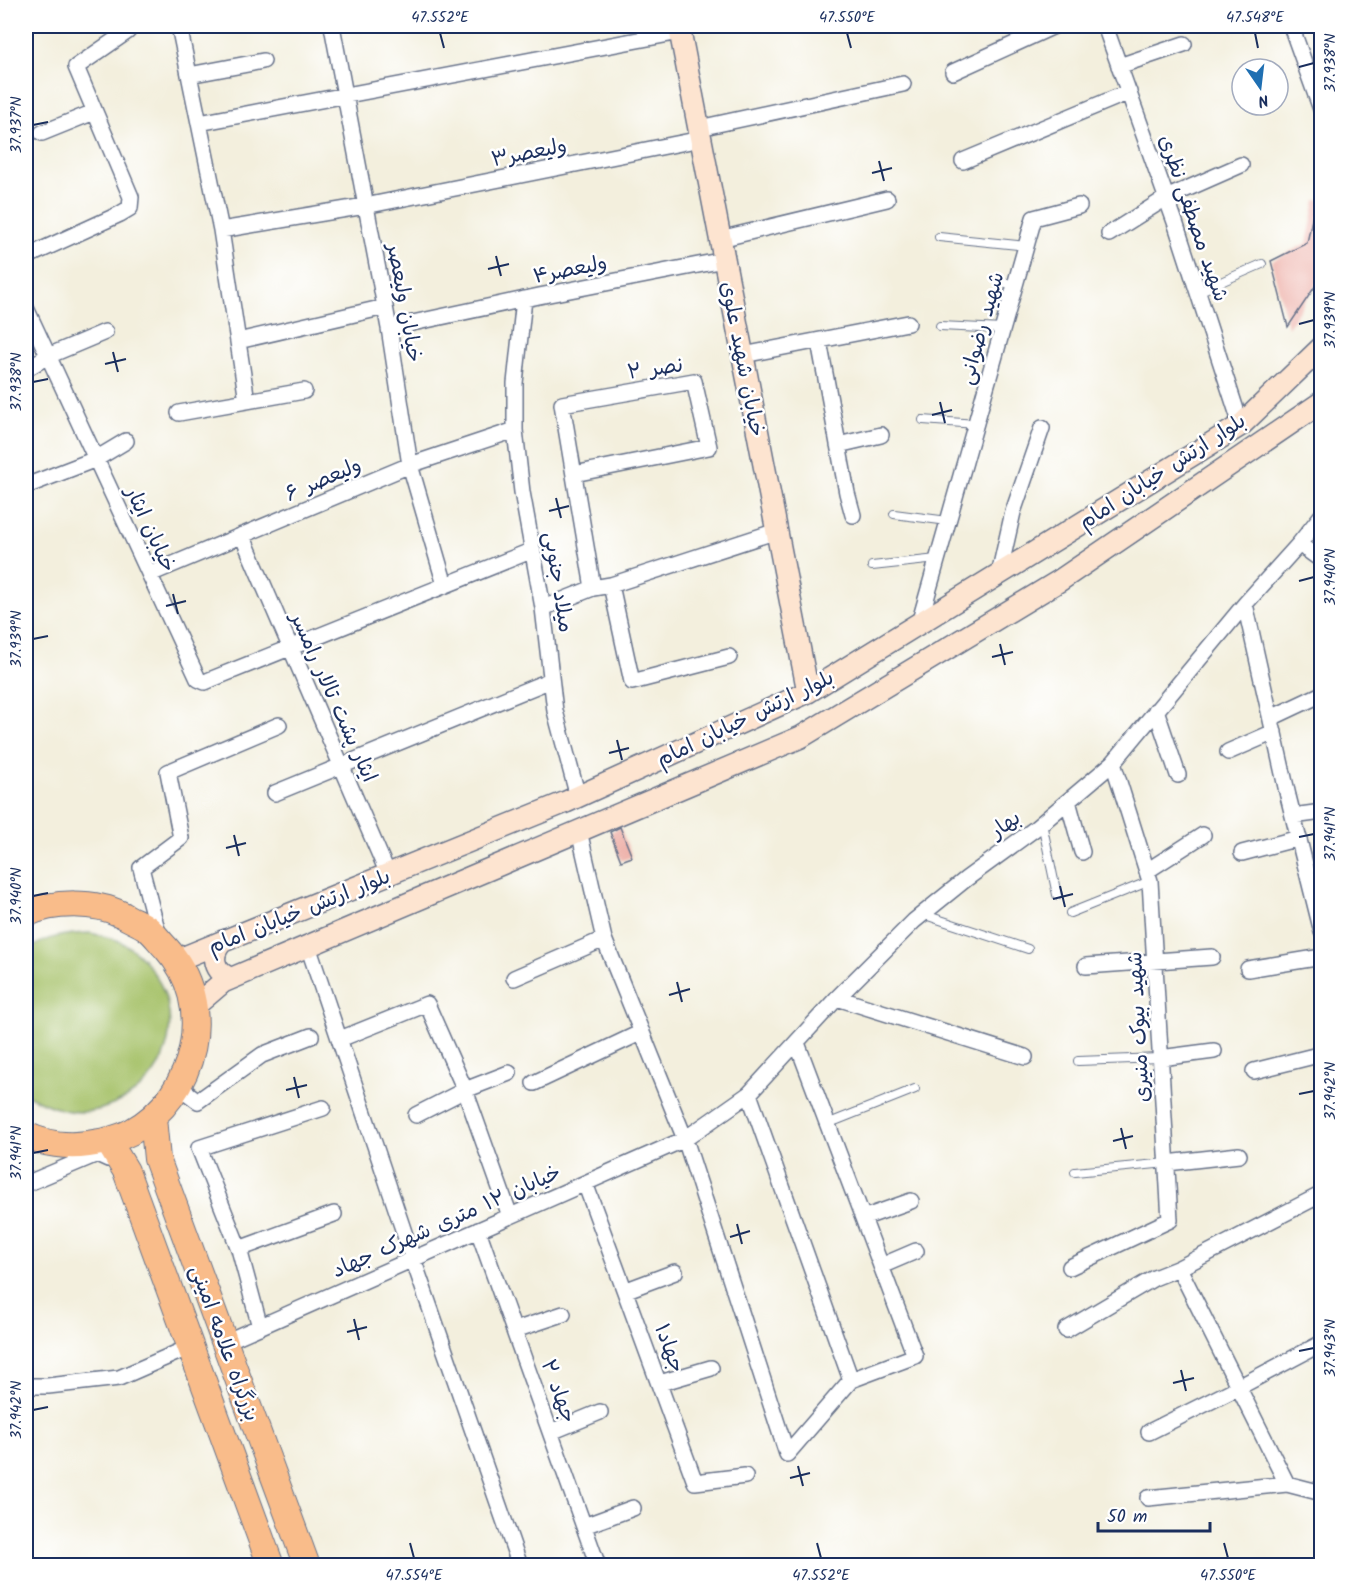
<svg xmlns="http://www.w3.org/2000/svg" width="1347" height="1591" viewBox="0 0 1347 1591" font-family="Kalam,'Playpen Sans Arabic',sans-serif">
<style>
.green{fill:#a5c168;stroke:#607863;stroke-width:1.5}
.building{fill:#eca9a0}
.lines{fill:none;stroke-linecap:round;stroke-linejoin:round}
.service-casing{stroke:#67728a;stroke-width:10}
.minor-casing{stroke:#67728a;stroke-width:18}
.secondary-casing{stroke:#67728a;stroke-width:24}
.trunk-casing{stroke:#67728a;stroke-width:28}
.service{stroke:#fff;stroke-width:8}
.minor{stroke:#fff;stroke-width:15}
.secondary{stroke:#fde4d0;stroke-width:21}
.trunk{stroke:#f9bc8a;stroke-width:26}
.ticks{fill:none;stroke:#1b2f5e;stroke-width:2}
.labels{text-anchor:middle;stroke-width:5;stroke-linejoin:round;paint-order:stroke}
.street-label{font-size:21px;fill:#1b2f5e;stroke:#fff}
.neatline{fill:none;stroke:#1b2f5e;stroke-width:2}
.ticks-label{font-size:15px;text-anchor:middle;fill:#1b2f5e}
</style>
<rect width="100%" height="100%" fill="#fff"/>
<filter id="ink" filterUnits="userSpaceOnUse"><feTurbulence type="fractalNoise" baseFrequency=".0167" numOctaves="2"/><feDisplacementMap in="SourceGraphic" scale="12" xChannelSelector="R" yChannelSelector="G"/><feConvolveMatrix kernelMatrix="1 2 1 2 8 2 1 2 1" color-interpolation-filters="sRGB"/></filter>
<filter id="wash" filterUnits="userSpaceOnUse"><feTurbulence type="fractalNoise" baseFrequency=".008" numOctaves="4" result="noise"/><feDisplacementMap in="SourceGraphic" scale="24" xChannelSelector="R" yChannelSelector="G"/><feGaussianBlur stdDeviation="1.35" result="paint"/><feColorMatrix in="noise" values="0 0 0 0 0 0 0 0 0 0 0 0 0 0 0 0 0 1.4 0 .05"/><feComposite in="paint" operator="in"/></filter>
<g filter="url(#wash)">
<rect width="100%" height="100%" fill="#f3efdd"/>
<!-- green -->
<path class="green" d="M90 933C99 935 108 937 117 940 130 946 143 957 151 969 184 1013 172 1072 125 1099 112 1106 96 1112 81 1112 61 1112 43 1104 26 1094V952C44 936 66 934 90 933Z"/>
<g id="blocks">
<!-- building -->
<path class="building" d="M1316 200H1322V276L1288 327 1271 261 1307 243Z
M620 827 632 857 621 861 610 832Z"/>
</g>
</g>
<g filter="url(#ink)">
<use href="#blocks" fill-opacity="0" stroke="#67728a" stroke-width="1.5"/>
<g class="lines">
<defs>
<path id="service" d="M939 237 1027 246
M998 281 1015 285
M1198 292 1262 264
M940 326 1003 329
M923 420 976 424
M894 514 948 521
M872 566 937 559
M1042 823 1057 895
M1070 913 1150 881
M922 914 1028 949
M1078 1061 1160 1058
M827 1124 915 1089
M1075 1172 1167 1163"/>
<path id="minor" d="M179 26 221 230 247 401
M332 26 389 328 410 465 445 585
M1105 26 1175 222 1241 425
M1291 26 1322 112
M1119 66 1184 44
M953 72 1054 26
M189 75 263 61
M199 123 680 32
M699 128 903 84
M42 133 94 112
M963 161 1129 92
M221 230 365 206 701 139
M1109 234 1166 198 1241 165
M720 239 887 199
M26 257 120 214 130 208 131 197 76 67 128 31
M524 299 515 383V430L522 492 543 608 555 711 578 797
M26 308 198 679 205 682 212 679 533 550
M389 328 539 296 724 260
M238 341 385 307
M819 341 847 493 853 515
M743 355 908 323
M26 369 48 356 105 332
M179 413 304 391
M838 445 881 435
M574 474 709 447 694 381 562 404 593 588
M26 486 96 459 126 441
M242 535 388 874
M1299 544 1317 557
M150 574 410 465 515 430
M999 574 1013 512 1042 428
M611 585 632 682 729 657
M1245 604 1288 796 1322 932
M543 608 593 588 611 585 777 531
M919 624 1034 218 1079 206
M1156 710 1178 775
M1271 718 1322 694
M1228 752 1274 732
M275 793 551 680
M1068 801 1082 852
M1293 816 1322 812
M579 831 604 939 685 1139 787 1454 851 1380 915 1356 797 1043
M1242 853 1299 838
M1147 871 1203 835
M159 937 141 868 181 838 168 772 279 725
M308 946 413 1259 520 1566
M1086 966 1212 957
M1248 969 1322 957
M514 978 604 939
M837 998 1025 1057
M340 1039 427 1004 465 1090 510 1216
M1160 1058 1214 1051
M1254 1071 1322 1054
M534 1083 642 1032
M178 1086 198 1101 262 1055 311 1036
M749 1094 851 1380
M416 1115 465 1090 509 1073
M1167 1163 1239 1155
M585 1183 695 1482 745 1476
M26 1184 97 1154 108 1159
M863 1218 911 1201
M478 1230 598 1566
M239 1249 334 1214
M881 1266 916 1251
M1070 1267 1170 1220 1150 881 1113 763
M1179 1268 1287 1484 1322 1493
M627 1290 675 1272
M260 1327 239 1249 199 1148 323 1108
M515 1330 563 1314
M1066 1330 1154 1278 1179 1268 1322 1194
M225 1342 685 1139 749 1094 837 998 914 921 966 879 1036 828 1113 763 1245 604 1299 544 1322 515
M660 1383 711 1368
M26 1386H48L119 1378 190 1347
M551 1432 600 1412
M1149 1432 1239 1387 1322 1343
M1148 1498 1287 1484
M584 1526 633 1508"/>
<path id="secondary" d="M679 26 808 692
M223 941C209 954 213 974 232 978
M177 960 566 802 808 692 1241 425 1322 347
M195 1006 223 982 801 737 1059 581 1322 402"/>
<path id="trunk" d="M26 914C53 901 96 901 123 915 131 920 140 923 147 928 154 933 160 942 166 948 217 1004 197 1096 131 1132 118 1139 103 1142 88 1144 67 1147 44 1144 26 1135
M153 1118 157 1159 307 1566
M108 1141 126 1171 271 1566"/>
</defs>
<!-- service casing -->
<use href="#service" class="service-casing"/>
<!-- minor casing -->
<use href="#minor" class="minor-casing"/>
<!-- secondary casing -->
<use href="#secondary" class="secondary-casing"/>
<!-- trunk casing -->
<use href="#trunk" class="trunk-casing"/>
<!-- service -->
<use href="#service" class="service"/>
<!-- minor -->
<use href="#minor" class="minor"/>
<!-- secondary -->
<use href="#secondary" class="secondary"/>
<!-- trunk -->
<use href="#trunk" class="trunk"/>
</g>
</g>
<!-- ticks -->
<path class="ticks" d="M440 33 444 48M847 33 851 48M1255 33 1258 48M1299 67 1314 63M33 125 48 122M879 161 884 181M872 173 892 168M496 256 501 276M488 269 509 264M1299 324 1314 320M113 352 118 372M105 364 126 359M33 382 48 379M940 402 945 423M932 415 952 410M556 498 561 518M549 511 569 506M1299 581 1314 577M173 594 178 614M166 606 186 601M33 639 48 636M1000 644 1005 665M992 657 1013 652M617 740 622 760M609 753 629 748M234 835 239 856M1299 837 1314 834M226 848 246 843M1060 886 1065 907M33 896 48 893M1053 899 1073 894M677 982 682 1002M669 995 690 989M294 1077 299 1098M286 1090 307 1085M1299 1094 1314 1091M1121 1128 1126 1149M1113 1141 1133 1136M33 1153 48 1150M737 1224 742 1244M730 1237 750 1231M354 1319 359 1340M347 1332 367 1327M1299 1351 1314 1348M1181 1370 1186 1391M1173 1383 1194 1378M33 1410 48 1407M798 1466 803 1486M790 1478 810 1473M410 1543 414 1558M817 1543 821 1558M1224 1543 1228 1558"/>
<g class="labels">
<!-- street labels -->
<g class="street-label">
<text transform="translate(529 152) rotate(-11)" y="7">ولیعصر۳</text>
<text transform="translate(1194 218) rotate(71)" y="7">شهید مصطفی نظری</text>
<text transform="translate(570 269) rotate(-11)" y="7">ولیعصر۴</text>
<text transform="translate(405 303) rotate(80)" y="7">خیابان ولیعصر</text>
<text transform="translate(981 328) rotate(-74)" y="7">شهید رضوانی</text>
<text transform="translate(743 359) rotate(79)" y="7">خیابان شهید علوی</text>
<text transform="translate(655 368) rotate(-8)" y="7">نصر ۲</text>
<text transform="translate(1162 471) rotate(-33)" y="7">بلوار ارتش خیابان امام</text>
<text transform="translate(323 479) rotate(-23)" y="7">ولیعصر ۶</text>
<text transform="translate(151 529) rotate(65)" y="7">خیابان ایثار</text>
<text transform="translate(559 582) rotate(81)" y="7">میلاد جنوبی</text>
<text transform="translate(334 697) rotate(66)" y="7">ایثار پشت تالار رامسر</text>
<text transform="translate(745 718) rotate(-26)" y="7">بلوار ارتش خیابان امام</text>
<text transform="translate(1005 824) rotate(-36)" y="7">بهار</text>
<text transform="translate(299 911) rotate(-22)" y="7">بلوار ارتش خیابان امام</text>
<text transform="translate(1138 1027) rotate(-93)" y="7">شهید بیوک منیری</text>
<text transform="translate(446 1221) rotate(-24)" y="7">خیابان ۱۲ متری شهرک جهاد</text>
<text transform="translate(225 1343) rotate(70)" y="7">بزرگراه علامه امینی</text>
<text transform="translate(670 1348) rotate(70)" y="7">جهاد۱</text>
<text transform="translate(559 1391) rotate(70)" y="7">جهاد ۲</text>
</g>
</g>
<!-- margin -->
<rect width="1347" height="1591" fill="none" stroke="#fff" stroke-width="66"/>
<!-- north arrow -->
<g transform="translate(1260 87) rotate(166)"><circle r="28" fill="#ffffff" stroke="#a4acbf" stroke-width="1.5"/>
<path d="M0-4.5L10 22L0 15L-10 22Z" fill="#1f6fb2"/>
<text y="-9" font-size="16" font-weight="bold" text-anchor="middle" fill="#1b2f5e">N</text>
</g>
<!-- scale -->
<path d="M1098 1522v9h112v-9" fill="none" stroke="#1b2f5e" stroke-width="3"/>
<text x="1107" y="1522" font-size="18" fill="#1b2f5e" stroke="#ffffff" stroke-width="4.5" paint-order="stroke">50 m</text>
<rect x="33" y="33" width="1281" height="1525" class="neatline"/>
<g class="ticks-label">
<text x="440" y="22">47.552°E</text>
<text x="847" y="22">47.550°E</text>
<text x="1255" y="22">47.548°E</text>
<text transform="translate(1330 63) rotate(-90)" y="5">37.938°N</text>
<text transform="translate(16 125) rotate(-90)" y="5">37.937°N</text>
<text transform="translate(1330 320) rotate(-90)" y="5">37.939°N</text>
<text transform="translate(16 382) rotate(-90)" y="5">37.938°N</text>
<text transform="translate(1330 577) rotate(-90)" y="5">37.940°N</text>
<text transform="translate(16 639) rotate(-90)" y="5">37.939°N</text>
<text transform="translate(1330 834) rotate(-90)" y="5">37.941°N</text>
<text transform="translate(16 896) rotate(-90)" y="5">37.940°N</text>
<text transform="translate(1330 1091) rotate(-90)" y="5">37.942°N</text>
<text transform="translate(16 1153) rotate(-90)" y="5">37.941°N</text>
<text transform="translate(1330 1348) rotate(-90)" y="5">37.943°N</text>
<text transform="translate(16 1410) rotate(-90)" y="5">37.942°N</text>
<text x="414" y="1580">47.554°E</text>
<text x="821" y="1580">47.552°E</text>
<text x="1228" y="1580">47.550°E</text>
</g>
</svg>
